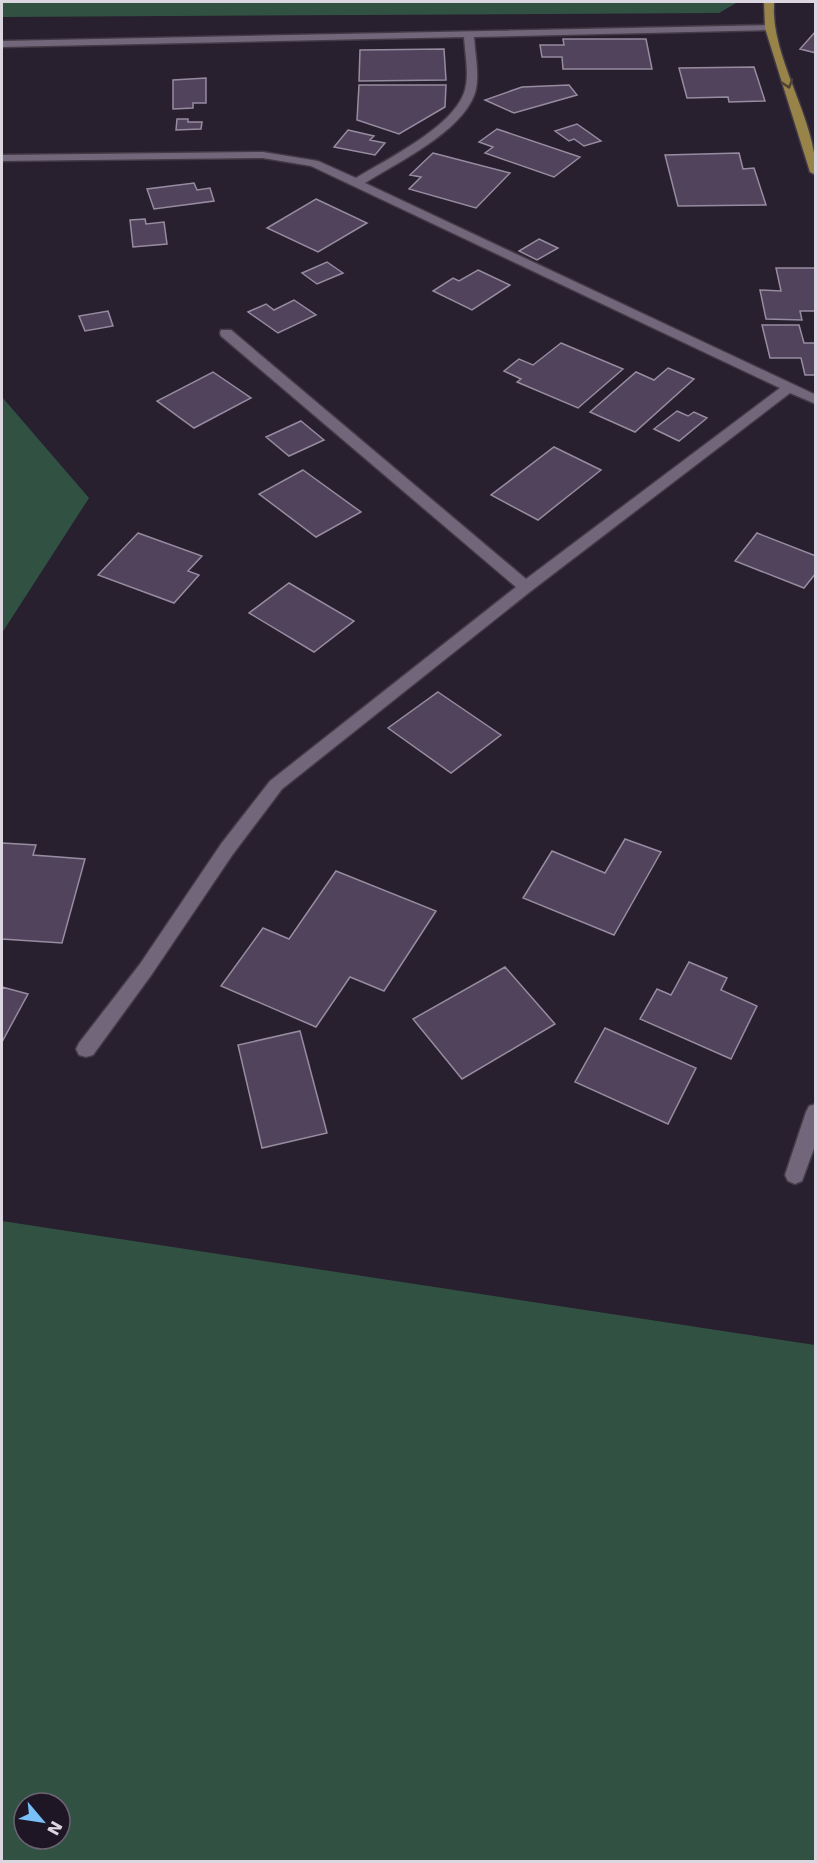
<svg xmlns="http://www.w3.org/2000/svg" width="817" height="1863" viewBox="0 0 817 1863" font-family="'DejaVu Sans',sans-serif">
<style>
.forest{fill:#315242;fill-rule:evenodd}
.building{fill:#52435d;stroke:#968ca0;stroke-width:1.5}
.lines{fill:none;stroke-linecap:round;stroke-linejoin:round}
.minor-casing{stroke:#423a47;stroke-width:3}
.major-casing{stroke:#423a47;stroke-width:3}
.minor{fill:#72677a;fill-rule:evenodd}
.major{fill:#988449;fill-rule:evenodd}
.oneway{stroke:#4f4233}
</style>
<rect width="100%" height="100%" fill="#281f2f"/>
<!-- forest -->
<path class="forest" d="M2 2H738L719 13 2 17Z
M2 397 89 498 2 633Z
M2 1221 815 1345V1861H2ZM24 1803H60V1839H24Z"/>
<!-- building -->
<path class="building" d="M816 31V53L800 49Z
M563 39H646L652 69H563L562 57H542L540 45H564Z
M444 49 446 80 359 81 360 50Z
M754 67 765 101 729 102 728 97 687 98 679 68Z
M206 78V103H193V108L173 109V80Z
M359 85H446L445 107 399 134 357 120Z
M569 85 577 95 514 113 485 100 522 87Z
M177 119H188V122H202L201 129 176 130Z
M577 124 601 141 584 146 574 139 569 141 555 131Z
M497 129 580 157 554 177 485 153 493 147 479 142Z
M348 130 374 136 370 140 385 143 375 155 334 147Z
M433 153 510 173 476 208 409 189 421 177 410 175Z
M739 153 743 169 754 168 766 205 678 206 665 155Z
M194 183 197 190 210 188 214 201 154 209 147 189Z
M316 199 367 223 318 252 267 228Z
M145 219 146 224 164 222 167 244 133 247 130 220Z
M539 239 558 248 537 260 519 251Z
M327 262 343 273 317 284 302 273Z
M776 268H816V311H800L802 320 766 319 760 290 781 291Z
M478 270 510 285 472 310 433 291 453 278 459 281Z
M294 300 316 315 278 333 248 312 266 304 274 310Z
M108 311 113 326 85 331 79 316Z
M762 325H799L804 343H816V375H805L801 358H770Z
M561 343 623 369 578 408 517 382 521 379 504 371 519 359 533 365Z
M668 368 694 379 635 432 590 412 636 372 654 380Z
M213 372 251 398 194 428 157 401Z
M677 411 688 416 694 412 707 418 679 441 654 429Z
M301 421 324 440 289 456 266 437Z
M554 447 601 470 538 520 491 495Z
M303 470 361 512 316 537 259 494Z
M138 533 202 556 188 571 199 575 174 603 98 575Z
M757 533 816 556V573L804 588 735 561Z
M289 583 354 621 314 652 249 613Z
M438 692 501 735 451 773 388 728Z
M625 839 661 852 614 935 523 898 552 851 605 873Z
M2 843 36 845 33 855 85 859 62 943 2 939Z
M336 871 436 911 384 991 350 977 316 1027 221 986 263 928 289 939Z
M689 962 727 978 721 990 757 1006 731 1059 640 1019 657 989 671 995Z
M505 967 555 1024 462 1079 413 1019Z
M2 987 28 994 2 1042Z
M605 1028 696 1068 668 1124 575 1082Z
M300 1031 327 1133 262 1148 238 1045Z"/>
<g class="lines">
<defs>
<path id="minor" d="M770 25 775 28 774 30 474 37C475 55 480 76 475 93 462 132 398 162 365 183L816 395V404L790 393 531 591 282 789 233 854 152 974 93 1055 86 1057 79 1055 76 1049 79 1043 140 964 221 844 270 781 516 587 221 336 220 333 221 330H231L526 579 780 388 311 166 263 158 2 161V155L263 152 318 161 356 178C387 159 451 128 464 93 470 76 465 55 464 37L2 47V41Z
M816 1104V1143L802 1181 795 1184 788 1181 785 1175 806 1112 809 1106Z"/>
<path id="major" d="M764 2H774C770 58 816 117 816 175L810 172 765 28Z"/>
</defs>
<!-- minor casing -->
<use href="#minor" class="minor-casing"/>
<!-- major casing -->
<use href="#major" class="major-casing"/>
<!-- minor -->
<use href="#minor" class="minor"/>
<!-- major -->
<use href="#major" class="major"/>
</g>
<!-- one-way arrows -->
<defs><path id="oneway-chevron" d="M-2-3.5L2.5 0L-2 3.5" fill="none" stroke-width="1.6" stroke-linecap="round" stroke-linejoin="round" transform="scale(1.5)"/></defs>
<use class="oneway" href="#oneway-chevron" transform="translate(788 84) rotate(73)"/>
<!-- border -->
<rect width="817" height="1863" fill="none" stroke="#dcd6e1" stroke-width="6"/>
<!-- north arrow -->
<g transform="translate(42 1821) rotate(119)"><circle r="28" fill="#1e1625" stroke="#6a6370" stroke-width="1.5"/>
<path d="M0-4.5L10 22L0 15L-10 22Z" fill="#79bff8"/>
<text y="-9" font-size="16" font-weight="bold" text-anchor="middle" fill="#dcd6e1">N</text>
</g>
</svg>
